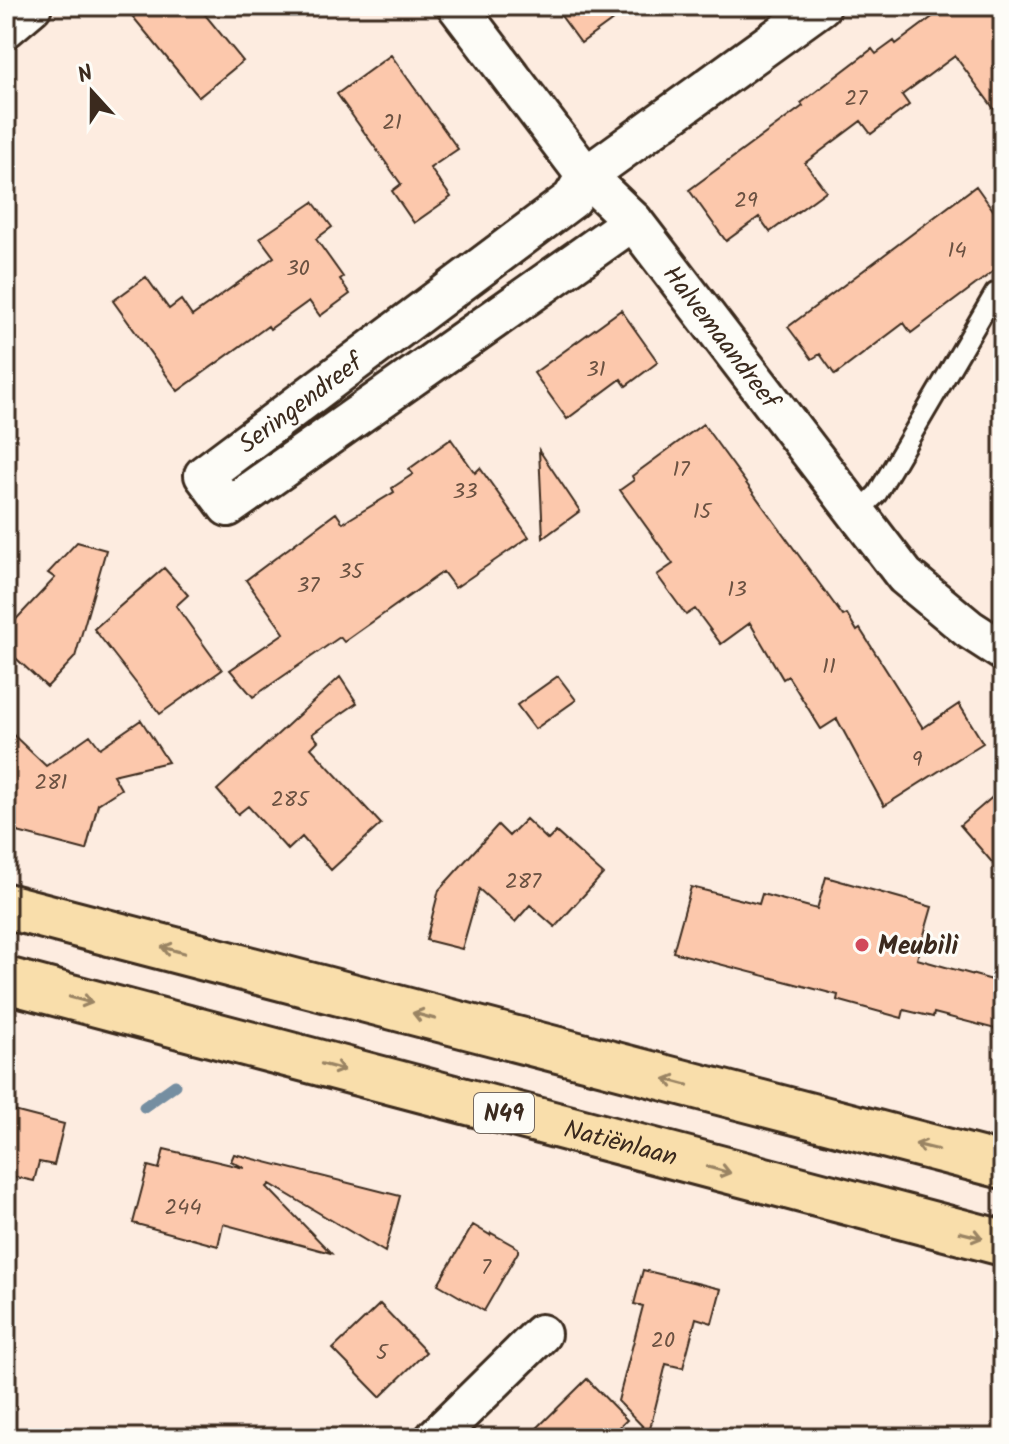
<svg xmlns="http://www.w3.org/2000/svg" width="1009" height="1444" viewBox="0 0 1009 1444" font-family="Kalam,sans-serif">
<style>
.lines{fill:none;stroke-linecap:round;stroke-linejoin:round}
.stream{stroke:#758ea1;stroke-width:11}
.building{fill:#fcc8ac;stroke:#3b2a1e;stroke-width:2}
.service-casing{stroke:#3b2a1e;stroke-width:24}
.minor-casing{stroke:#3b2a1e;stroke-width:44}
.primary-casing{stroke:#3b2a1e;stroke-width:50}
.service{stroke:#fdfcf7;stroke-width:18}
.minor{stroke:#fdfcf7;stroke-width:38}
.primary{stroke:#f9deab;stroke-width:44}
.oneway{stroke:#9a8464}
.poi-dot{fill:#d1495b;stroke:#fdfcf7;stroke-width:3}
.labels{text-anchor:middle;stroke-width:6;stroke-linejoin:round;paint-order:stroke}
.number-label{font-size:22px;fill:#6b5242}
.shield{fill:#fdfcf7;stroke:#75695f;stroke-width:2}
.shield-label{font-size:24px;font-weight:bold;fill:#3b2a1e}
.street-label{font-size:26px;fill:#3b2a1e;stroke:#fdfcf7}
.poi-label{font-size:26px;font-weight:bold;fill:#3b2a1e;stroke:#fdfcf7;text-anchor:start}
</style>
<rect width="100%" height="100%" fill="#fdece0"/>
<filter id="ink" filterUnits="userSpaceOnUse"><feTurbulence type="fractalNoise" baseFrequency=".0125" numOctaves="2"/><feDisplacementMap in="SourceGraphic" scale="16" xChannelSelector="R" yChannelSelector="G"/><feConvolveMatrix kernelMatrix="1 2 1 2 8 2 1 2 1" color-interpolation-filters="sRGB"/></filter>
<g filter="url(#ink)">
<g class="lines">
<!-- stream -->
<path class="stream" d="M144 1107 175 1085"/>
</g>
<!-- building -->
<path class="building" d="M124 6H198L243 61 199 97Z
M554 6H632L581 43Z
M947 6H1003V121L955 56 902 95 909 105 871 134 861 121 805 163 826 191 770 232 759 217 726 241 689 190 803 106 801 103 872 49 876 54 894 41 896 44Z
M391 55 458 149 430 168 451 197 414 223 392 191 401 184 337 94Z
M976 186 1003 224V264L911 333 904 323 835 375 820 354 812 359 788 327Z
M313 202 332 227 316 239 343 277 340 279 350 294 320 316 309 301 270 329 268 326 178 391 113 301 146 277 169 309 181 300 192 316 274 257 260 238Z
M621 310 658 362 626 386 621 379 567 419 534 373Z
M703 424 843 616 847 614 857 631 860 629 923 728 959 704 983 743 884 806 837 719 821 729 788 676 783 679 750 623 721 644 695 609 686 615 657 575 673 564 620 490 634 480 632 476Z
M451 439 475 473 480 468 529 537 455 588 443 572 344 642 340 637 253 697 230 670 284 633 246 580 336 513 343 523 394 492 392 488 413 474 409 469Z
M539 450 580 511 543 538Z
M77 542 106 550 75 657 47 687 6 649V630L55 578 48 573Z
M164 568 188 595 176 606 222 670 160 714 94 629Z
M558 676 576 700 535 729 517 705Z
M340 677 357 703 312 734 318 741 311 748 381 824 331 870 302 837 288 850 248 806 238 814 217 790Z
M141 720 168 762 113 775 121 789 98 804 86 850 6 829V728L46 766 90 735 100 748Z
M1003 788V875L960 825Z
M526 819 548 840 556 832 603 874 555 927 530 905 515 922 479 889 462 949 426 940 439 890 496 827 498 825 509 836Z
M826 877 932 907 917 959 1003 983V1031L934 1013 933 1017 904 1010 902 1018 837 1000 838 995 673 952 691 887 759 904 762 894 817 909Z
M6 1109 64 1124 54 1165 39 1162 34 1181 6 1175Z
M164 1149 244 1168 231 1161 234 1154 400 1196 385 1252 270 1184 267 1187 331 1253 223 1224 218 1246 133 1223 148 1166 159 1169Z
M473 1225 490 1235 491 1233 518 1248V1252L484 1311 438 1284Z
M643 1270 721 1289 712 1323 696 1318 683 1368 666 1364 649 1433 618 1401 643 1306 634 1304Z
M380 1304 426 1352 380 1397 333 1349Z
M587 1379 627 1420 608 1438H527Z"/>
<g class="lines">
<defs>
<path id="service" d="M857 513 877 494 995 293"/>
<g id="minor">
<path id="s1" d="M457 6 586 176 633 221 905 576 969 629 1003 651"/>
<path d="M6 28 32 6"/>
<path id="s2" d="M633 221 228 507 204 475 572 199 586 176 821 6"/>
<path d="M435 1438 541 1334"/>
</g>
<g id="primary">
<path d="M6 906 1003 1166"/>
<path id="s3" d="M6 980 1003 1243"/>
</g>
</defs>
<!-- service casing -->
<use href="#service" class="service-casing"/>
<!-- minor casing -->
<use href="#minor" class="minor-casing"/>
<!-- primary casing -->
<use href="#primary" class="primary-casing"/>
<!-- service -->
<use href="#service" class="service"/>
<!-- minor -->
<use href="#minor" class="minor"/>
<!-- primary -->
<use href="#primary" class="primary"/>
</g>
<!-- one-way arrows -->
<defs><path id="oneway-shaft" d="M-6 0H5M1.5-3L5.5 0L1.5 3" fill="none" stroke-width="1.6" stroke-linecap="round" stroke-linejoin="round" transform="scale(2)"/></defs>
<g class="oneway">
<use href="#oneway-shaft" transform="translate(173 950) rotate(-165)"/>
<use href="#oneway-shaft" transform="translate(81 1000) rotate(15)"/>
<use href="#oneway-shaft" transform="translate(424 1016) rotate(-165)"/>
<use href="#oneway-shaft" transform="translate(333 1067) rotate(15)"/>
<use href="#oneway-shaft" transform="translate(676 1082) rotate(-165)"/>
<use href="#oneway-shaft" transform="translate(927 1147) rotate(-166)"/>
<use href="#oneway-shaft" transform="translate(719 1170) rotate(15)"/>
<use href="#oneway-shaft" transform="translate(971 1235) rotate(14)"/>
</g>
</g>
<!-- markers -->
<circle class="poi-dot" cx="862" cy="945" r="8"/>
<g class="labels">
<!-- number labels -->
<g class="number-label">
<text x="856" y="105">27</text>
<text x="392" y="129">21</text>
<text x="746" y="207">29</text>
<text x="957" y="257">14</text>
<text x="298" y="275">30</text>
<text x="596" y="376">31</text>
<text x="681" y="476">17</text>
<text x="465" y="498">33</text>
<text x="702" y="518">15</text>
<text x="351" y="578">35</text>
<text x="308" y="592">37</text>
<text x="737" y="596">13</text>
<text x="829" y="673">11</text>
<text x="917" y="766">9</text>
<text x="51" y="789">281</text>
<text x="290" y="806">285</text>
<text x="523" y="888">287</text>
<text x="183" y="1214">244</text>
<text x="486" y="1274">7</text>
<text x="663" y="1347">20</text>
<text x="382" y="1359">5</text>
</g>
<!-- shield labels -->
<rect class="shield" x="474" y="1093" width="60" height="40" rx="6"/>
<g class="shield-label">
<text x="504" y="1121">N49</text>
</g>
<!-- street labels -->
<g class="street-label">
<text dy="9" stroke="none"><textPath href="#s1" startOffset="424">Halvemaandreef</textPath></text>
<text dy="9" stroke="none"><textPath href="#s2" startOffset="656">Seringendreef</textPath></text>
<text dy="9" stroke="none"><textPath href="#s3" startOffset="636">Natiënlaan</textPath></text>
</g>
<!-- poi labels -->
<g class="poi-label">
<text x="878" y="954">Meubili</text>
</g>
</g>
<!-- margin -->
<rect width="1009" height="1444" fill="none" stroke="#fdfcf7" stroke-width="32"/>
<rect x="16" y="16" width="977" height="1412" fill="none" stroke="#3b2a1e" stroke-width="3" filter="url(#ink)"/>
<!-- north arrow -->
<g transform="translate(92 92) rotate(339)" stroke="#fdfcf7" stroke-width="6" paint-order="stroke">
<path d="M0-6L14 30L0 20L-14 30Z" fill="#3b2a1e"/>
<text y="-12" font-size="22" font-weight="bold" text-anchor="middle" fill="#3b2a1e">N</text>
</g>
</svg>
